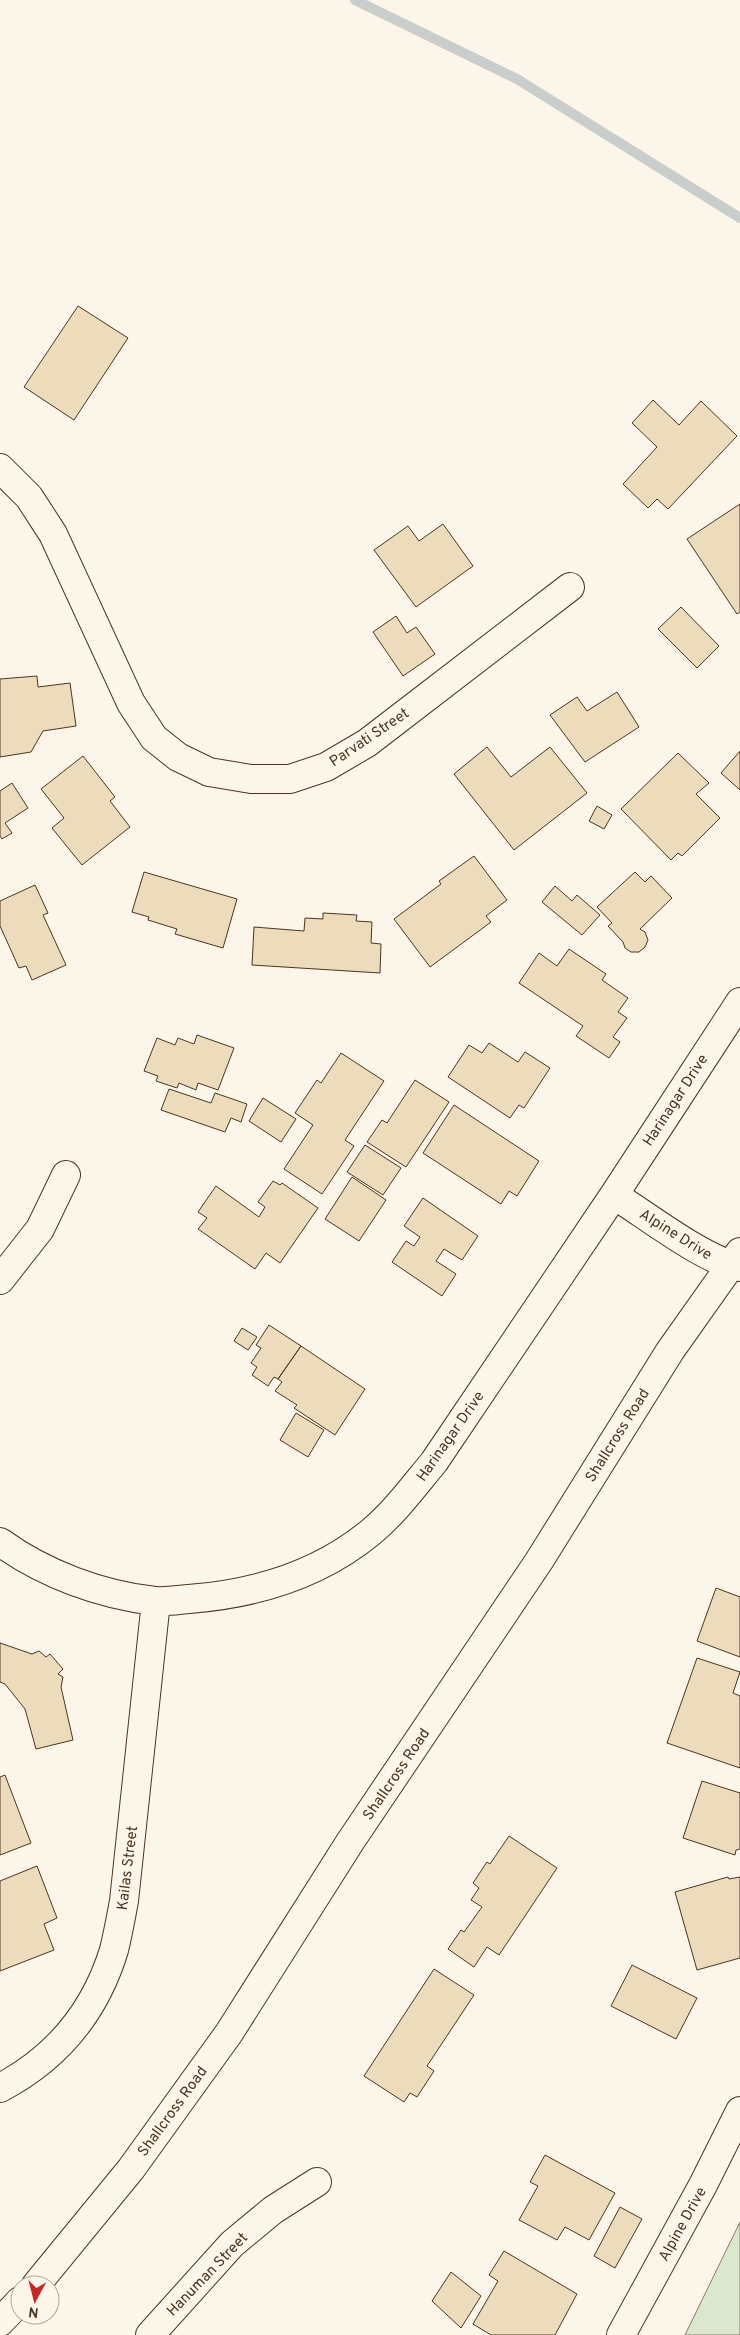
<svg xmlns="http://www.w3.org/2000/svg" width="740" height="2335" viewBox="0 0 740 2335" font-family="Overpass,sans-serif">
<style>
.green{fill:#dce7d0;stroke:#887966}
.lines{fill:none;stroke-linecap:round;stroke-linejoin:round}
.stream{stroke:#c9cecd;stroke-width:10}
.building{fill:#ecdcbc;stroke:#4a3520}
.street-casing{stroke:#4a3520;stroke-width:30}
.secondary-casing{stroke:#4a3520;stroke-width:30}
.street{stroke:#fbf6e9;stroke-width:28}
.secondary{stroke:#fbf6e9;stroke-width:28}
.labels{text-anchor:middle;stroke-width:4;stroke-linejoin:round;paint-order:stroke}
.street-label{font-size:15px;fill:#4a3520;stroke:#fbf6e9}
</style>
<rect width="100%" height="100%" fill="#fbf6e9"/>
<!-- green -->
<path class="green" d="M740 2222V2335H685Z"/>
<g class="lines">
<!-- stream -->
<path class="stream" d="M355 0 517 79 740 218"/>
</g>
<!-- building -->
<path class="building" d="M78 306 128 338 74 420 24 387Z
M653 400 679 425 701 401 737 436 668 509 657 499 648 508 623 484 657 447 632 423Z
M740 504V612L737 614 687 539Z
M443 524 473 566 416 607 374 550 408 526 419 541Z
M681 607 719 646 697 668 658 629Z
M396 616 407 633 416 627 435 654 403 676 373 632Z
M37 676 38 687 70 683 76 726 43 731 31 752 0 757V679Z
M617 692 639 727 585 762 550 715 577 697 587 711Z
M487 747 511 777 550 747 587 793 514 850 454 774Z
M740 751V790L721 773Z
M678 753 709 783 696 794 720 818 682 856 678 853 671 860 621 809Z
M83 756 115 797 110 801 130 827 82 865 52 828 64 818 41 789Z
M12 783 28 808 5 823 12 833 2 839 0 836V791Z
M597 806 612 815 604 829 589 821Z
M474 856 507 900 486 916 491 922 430 967 394 919 441 884 439 881Z
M144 872 237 899 223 948 175 934 177 929 148 920 149 917 132 912Z
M635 872 645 882 651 876 672 898 640 929 645 932 648 940 645 947 639 952H631L625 948 623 942 608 926 612 923 597 907Z
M35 885 48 913 43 915 66 965 32 980 26 966 19 968 0 926V901Z
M555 886 572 901 577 895 600 915 582 935 542 902Z
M323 913 357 915 356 921 372 922 371 943 381 944 380 973 252 965 254 927 304 931 305 918 323 919Z
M569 949 606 974 602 980 628 998 618 1012 627 1018 613 1037 620 1042 609 1058 576 1036 583 1026 519 983 539 953 557 966Z
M197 1035 234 1048 218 1090 198 1083 196 1090 179 1083 177 1088 156 1081 158 1076 144 1071 157 1038 175 1045 178 1038 194 1044Z
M489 1043 518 1062 525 1052 550 1068 524 1108 519 1105 510 1118 448 1077 469 1045 482 1053Z
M341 1053 384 1081 345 1140 354 1146 322 1194 284 1169 313 1125 295 1113 317 1080 321 1083Z
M415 1080 449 1102 406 1167 367 1142 382 1120 387 1123Z
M169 1089 211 1103 215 1093 247 1104 241 1122 231 1118 225 1132 161 1110Z
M263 1098 296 1119 281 1142 249 1121Z
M454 1105 539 1161 517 1196 509 1191 501 1204 423 1153Z
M365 1145 401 1168 383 1195 347 1172Z
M352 1177 386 1200 359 1241 325 1219Z
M273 1181 280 1185 282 1183 318 1208 280 1263 266 1253 255 1269 198 1229 207 1218 198 1212 216 1186 259 1217 265 1207 258 1202Z
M423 1198 478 1236 462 1260 444 1249 436 1261 456 1274 442 1296 392 1262 406 1241 414 1246 420 1237 404 1226Z
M269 1325 301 1346 278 1379 274 1377 268 1386 252 1375 257 1367 251 1363 261 1348 256 1345Z
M242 1328 257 1337 248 1350 234 1341Z
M301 1346 365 1389 335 1435 294 1408 297 1405 275 1391 282 1382 278 1379Z
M296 1413 324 1430 308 1457 280 1440Z
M716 1588 740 1597V1657L697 1641Z
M0 1643 32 1654 39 1651 46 1657 50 1654 63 1669 58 1674 63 1677 61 1687 73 1740 36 1749 25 1709 5 1684 0 1682Z
M697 1658 740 1672 733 1693 740 1696V1768L667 1743Z
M5 1775 31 1843 0 1855V1777Z
M702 1781 740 1793V1849L736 1850 735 1855 683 1838Z
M509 1836 557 1868 499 1955 487 1947 474 1967 448 1949 461 1930 464 1932 482 1907 471 1900 479 1888 473 1883 487 1862 490 1864Z
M37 1866 57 1918 44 1924 54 1950 0 1971V1881Z
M728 1877 729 1879 740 1877V1958L697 1970 675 1892Z
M632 1965 697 1998 676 2039 611 2006Z
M434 1969 474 1995 427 2066 434 2071 417 2097 410 2093 404 2102 364 2076Z
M545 2155 615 2193 589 2240 565 2227 557 2240 519 2220 538 2186 530 2182Z
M620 2207 642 2219 615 2268 594 2256Z
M504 2251 577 2294 555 2335H491L473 2324 498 2281 489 2275Z
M451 2272 481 2296 461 2328 432 2301Z"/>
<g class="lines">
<defs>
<path id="street" d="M0 468 29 497 53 534 131 703 154 738 178 757 209 772 251 779H290L326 767 367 743 570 587
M614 1195C646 1215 705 1261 740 1267
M0 1280 40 1229 66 1175
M0 1542C44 1574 101 1595 155 1601 165 1602 178 1600 189 1599 254 1594 319 1575 371 1532 395 1512 414 1486 434 1462L614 1195 740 1002
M0 2088C57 2058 95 2012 114 1950 118 1934 121 1917 124 1901L156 1601
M150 2335 232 2244 273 2210 317 2182
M621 2335 703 2185 740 2111"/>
<path id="secondary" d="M36 2285 131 2169 229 2033 350 1842 539 1561 670 1351 740 1252
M0 2322 20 2301"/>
</defs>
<!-- street casing -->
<use href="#street" class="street-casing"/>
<!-- secondary casing -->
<use href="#secondary" class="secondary-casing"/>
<!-- street -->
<use href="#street" class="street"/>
<!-- secondary -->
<use href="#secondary" class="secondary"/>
</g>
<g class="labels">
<!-- street labels -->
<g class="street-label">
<text transform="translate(369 737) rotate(-34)" y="5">Parvati Street</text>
<text transform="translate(675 1100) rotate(-57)" y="5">Harinagar Drive</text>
<text transform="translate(676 1234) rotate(32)" y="5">Alpine Drive</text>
<text transform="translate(617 1435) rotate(-58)" y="5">Shallcross Road</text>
<text transform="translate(450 1436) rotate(-55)" y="5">Harinagar Drive</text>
<text transform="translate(396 1774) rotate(-56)" y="5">Shallcross Road</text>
<text transform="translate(127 1868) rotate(-83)" y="5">Kailas Street</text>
<text transform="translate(172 2111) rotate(-54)" y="5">Shallcross Road</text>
<text transform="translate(682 2224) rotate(-61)" y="5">Alpine Drive</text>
<text transform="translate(207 2274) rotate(-46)" y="5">Hanuman Street</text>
</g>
</g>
<!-- north arrow -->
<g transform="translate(35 2300) rotate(187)"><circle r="24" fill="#fbf6e9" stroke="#b4a999"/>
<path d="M0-4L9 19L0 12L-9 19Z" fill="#c62828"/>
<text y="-8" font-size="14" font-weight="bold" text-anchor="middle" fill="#4a3520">N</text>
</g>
</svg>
